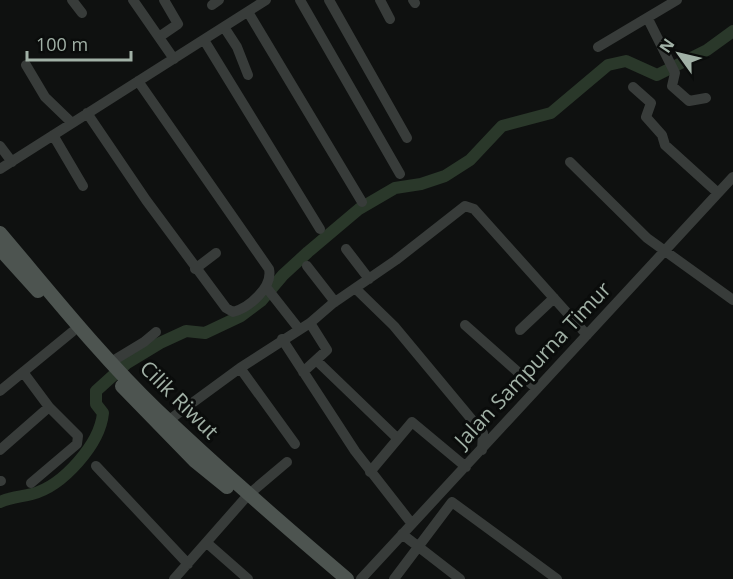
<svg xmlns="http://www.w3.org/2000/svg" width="733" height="579" viewBox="0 0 733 579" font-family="'Open Sans',sans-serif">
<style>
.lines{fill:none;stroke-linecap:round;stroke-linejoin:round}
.river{stroke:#2a382a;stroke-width:12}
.minor{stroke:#383c3a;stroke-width:10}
.major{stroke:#4d5450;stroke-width:14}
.labels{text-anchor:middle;stroke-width:6;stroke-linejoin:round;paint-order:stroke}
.street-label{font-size:21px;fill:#a1b1a6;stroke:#0a0c0b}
</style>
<rect width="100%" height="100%" fill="#0f1110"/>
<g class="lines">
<!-- river -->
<path class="river" d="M0 502C11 497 20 497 32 494 63 486 100 444 103 413L96 404V391L127 363 160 343 186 331 205 333 241 316 261 301 283 275 308 252 359 209 395 188 421 184 445 176 470 160 502 126 551 113 608 65 626 61 657 75 707 50 733 31"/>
<!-- minor -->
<path class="minor" d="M72 0 82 13
M133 0 174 59
M300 0 400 174
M329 0 407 138
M380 0 390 19
M413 0 415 3
M212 5 219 0
M248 12 362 202
M648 19 675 73 672 86 689 101 706 98
M224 27 237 47 248 75
M159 37 178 24 164 0
M204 40 320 229
M598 47 677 0
M26 65 45 97 72 123
M633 87 651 103 646 117 662 135 665 145 718 193
M87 113 146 200 226 308 233 312C249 308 273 287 269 269L138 81
M53 135 83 186
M0 146 12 162
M570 162 647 238 733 300
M0 169 266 0
M346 249 369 279
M307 266 335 302
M195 269 216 253
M266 287 299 329
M356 289 394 326 483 433 482 450
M465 325 537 389
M520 330 554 298
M282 339 355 451 412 524
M317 361 397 438
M111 362 144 342 156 332
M240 368 295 444
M23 372 49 407 78 436 77 444 31 483
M303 372 327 350 310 323
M0 391 72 332
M169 420 240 368 310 323 332 304 396 260 465 206 474 209 587 335
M0 450 49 407
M96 466 188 564
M370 472 412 422 466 467
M0 481H1
M402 534 460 579
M207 543 248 579
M174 579 248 495 287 462
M361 579 733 177
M394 579 452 502 557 579"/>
<!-- major -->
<path class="major" d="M0 233C51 293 100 355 157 410 218 468 282 524 347 579
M0 249 38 291
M122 386 195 461 227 487"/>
</g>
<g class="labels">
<!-- street labels -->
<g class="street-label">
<text transform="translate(533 365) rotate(-47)" y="7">Jalan Sampurna Timur</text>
<text transform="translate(179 400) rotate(45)" y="7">Cilik Riwut</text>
</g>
</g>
<!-- north arrow -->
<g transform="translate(679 54) rotate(304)" stroke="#0a0c0b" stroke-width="4.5" paint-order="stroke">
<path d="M0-4.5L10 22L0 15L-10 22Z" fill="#a1b1a6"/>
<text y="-9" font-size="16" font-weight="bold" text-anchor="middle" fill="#a1b1a6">N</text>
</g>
<!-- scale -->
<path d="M27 51v9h104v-9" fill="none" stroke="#a1b1a6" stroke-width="3"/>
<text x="36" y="51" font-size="18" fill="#a1b1a6" stroke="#0a0c0b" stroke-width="4.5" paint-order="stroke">100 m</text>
</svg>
